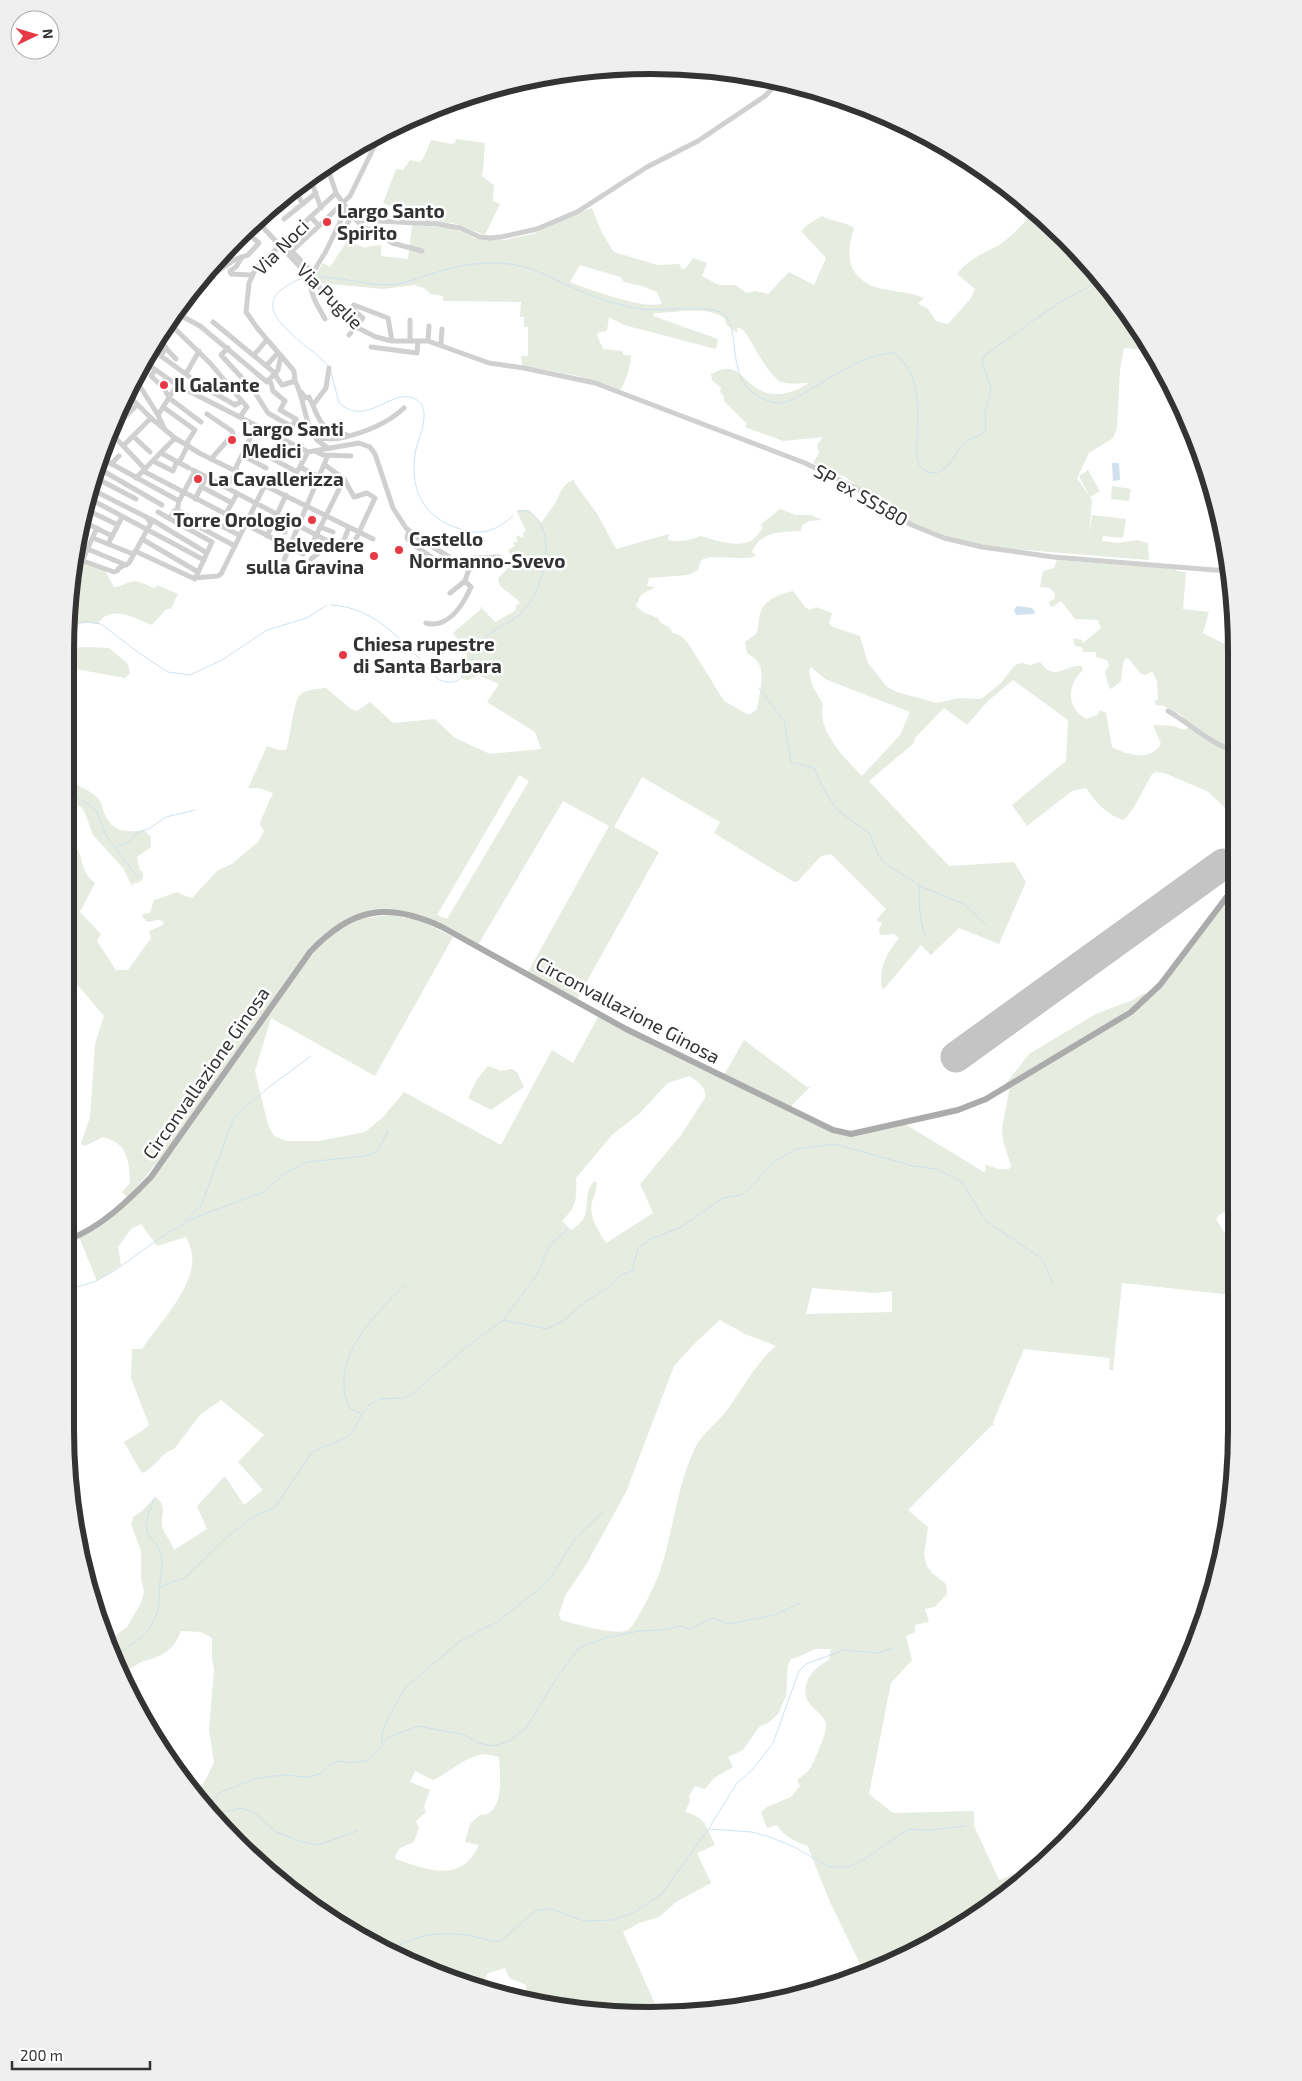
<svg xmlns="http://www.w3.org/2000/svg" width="1302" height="2081" viewBox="0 0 1302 2081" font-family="'Exo 2',sans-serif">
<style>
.green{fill:#e6ecdf;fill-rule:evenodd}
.water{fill:#cfe2ee}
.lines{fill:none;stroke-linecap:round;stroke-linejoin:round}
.stream{stroke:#cfe2ee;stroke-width:1}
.runway{stroke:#c4c4c4;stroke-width:31}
.minor{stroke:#d0d0d0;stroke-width:5}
.major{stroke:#ababab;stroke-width:6}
.minor-bridge{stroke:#d0d0d0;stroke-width:5}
.poi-dot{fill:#e63946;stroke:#fff;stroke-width:2}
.labels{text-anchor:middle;stroke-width:5;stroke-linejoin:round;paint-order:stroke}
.poi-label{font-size:19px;font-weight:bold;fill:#333;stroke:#fff;text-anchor:start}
.street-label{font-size:19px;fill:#333;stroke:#fff}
.rim{fill:none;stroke:#333;stroke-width:6}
</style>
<rect width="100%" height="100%" fill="#fff"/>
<!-- green -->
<path class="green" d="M456 139 485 143C484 155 484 165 482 176L494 185 493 201 500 204 485 235 453 223 412 220 416 213 397 208 396 209 383 203 396 169 403 170 410 160 419 162 423 159 431 140 451 144 455 143Z
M1027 205 1092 265 1153 351 1124 348 1120 370 1117 428 1113 438 1089 453 1077 478 1092 500 1089 535 1092 515 1126 519 1123 538 1103 536 1102 541 1118 543 1137 540 1148 543 1149 560 977 546 941 537 901 517 845 477 813 463 819 453 817 445 823 437 783 441 745 427 747 424 724 401V397L720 392 721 388 712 380 711 374C716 372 720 369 726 369 739 369 742 377 751 384 770 400 790 395 809 383 800 383 790 385 781 382 768 375 754 346 746 333L740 328H737V333L726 324 725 319C711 305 674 313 654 313L653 316 718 339 716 349 624 325 609 317 607 331 599 332 597 335 603 349 622 351 624 355H631C631 364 625 386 619 391L578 376 522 365 521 356H528V327H524V317H520L521 302 443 301V296L431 294 424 288 414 285 383 289 319 283 314 277 323 263 330 267 347 241 366 248V247L381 245V256L408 259 412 225 452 228 475 238 504 240 536 233 555 221 592 208 602 233 614 252 657 265 680 264 681 268 685 269 693 258 707 263 702 276 719 285H735L747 293 755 291 768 294 789 272 814 285 826 258 801 231 807 225 822 216C832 222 844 221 854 228 846 253 846 276 875 287 891 292 908 291 924 298L918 304 927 308 936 321 948 324 971 298 975 289 957 274C968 259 984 253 999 245 1011 237 1021 226 1031 215ZM580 265 620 277 624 282 642 286 657 292 662 304C641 309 591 290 570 282Z
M1088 470 1100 491 1090 497 1079 476Z
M574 480 576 485 598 515 616 549 669 534 668 540C681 543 689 540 701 536 717 541 743 550 756 537 759 534 761 530 763 527L760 525 780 509 796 515H811L822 520 810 521 802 525 801 531C782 532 760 531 752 552L756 556C743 562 706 552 700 562 699 565 699 568 698 570L688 575 649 578 647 586 655 587C641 596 643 589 636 606L643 612 658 618 661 623 669 627 673 633 681 636 688 643 724 701 747 714H751L757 709C759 696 765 676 759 664 757 658 751 656 747 653L745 642 756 634C759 627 758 619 761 611 765 599 783 593 793 591L805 607 810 610 816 607 832 613 829 623 833 627 860 636 868 663 887 687 897 692 937 703 959 698 981 699 1000 684 1015 665 1021 663 1030 665 1040 662C1055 683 1065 664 1082 666L1083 670C1067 684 1066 708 1086 719L1097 715 1100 710 1106 713 1112 747C1127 755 1150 762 1161 744L1154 727V725L1173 726 1185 730 1189 727 1182 721 1183 716 1164 706 1156 705 1154 701 1158 700 1157 681 1152 671 1146 675 1141 674 1129 659 1126 658 1123 663 1121 681 1111 689 1109 687 1105 671 1109 666 1107 660 1096 657V652H1083L1082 647 1075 646 1073 638 1082 640 1083 643 1101 628 1098 620 1075 619 1061 601 1053 607 1050 606 1049 602 1055 598V594L1050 588 1040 587 1043 571 1054 568 1057 560 1176 569V571L1186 572 1183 609 1209 612 1203 633 1236 650 1235 735C1231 738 1229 742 1230 748L1235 750V817L1207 791 1164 773 1156 772 1152 774 1134 807 1124 820C1106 815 1097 803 1086 788L1072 791 1027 826 1012 805 1066 761 1068 720 1013 680 988 701 967 725 944 708 915 738 914 743 869 781 949 866 1014 862 1026 882 999 944 959 928 931 955 921 945 884 989 882 988C878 968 887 953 899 938L894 934 880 935 879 930 882 923 876 920 886 909 831 854 821 856 798 881 794 882 714 833 720 822 642 777 614 827 659 852 577 999 528 972 609 826 563 801 478 945 423 916 398 910 341 922 322 935 308 952 165 1153 141 1182 127 1197 122 1192 130 1183C129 1159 128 1144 103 1137L85 1146 81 1144 90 1117 95 1044 104 1016 70 976V841C87 855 76 868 95 883L80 912 101 934 97 941 116 970H128L151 938 149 931 163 925 164 922 159 920 147 922 142 916 143 914 150 913C152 909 152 905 153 902 155 898 160 899 164 897 182 889 174 893 192 898L218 870 232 864 258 842 264 831 260 824 261 820 273 793 259 788H248L267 746 278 750H286C290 739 294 702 299 696 305 689 317 689 326 688L351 709 357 711 370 702 393 723 435 719 455 738 490 754 541 749 535 732 487 702 499 684 479 675 468 680 463 679 460 675C474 656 465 649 453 633L481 609 480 606 495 622 515 611 517 604 521 603 500 586 498 578 514 562 508 550 515 546 513 543 518 541 516 538 518 535 522 538 524 536 523 533 526 531 516 510H529L542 523C545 516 550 511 554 505 560 496 561 484 574 480ZM811 667 825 679 910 712 900 735 862 776C844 757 817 732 823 704L812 685 809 671ZM519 775 529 781 447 919 437 915Z
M1112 486 1131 489 1129 501 1111 499Z
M81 561 105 571 114 587C120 587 124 584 130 582 138 579 147 586 155 588L157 585 178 594 171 609H166L152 625C136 619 110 603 98 624L92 622 70 625V576L78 573Z
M89 647 109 648 128 664 130 673 125 678 70 668V648Z
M70 782C79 786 91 791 98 798 101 802 103 809 104 813 112 832 126 833 144 830L151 837V847L137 857 140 870 143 872V879L138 883H134L132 886 123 868 93 835 85 813 81 807 70 802Z
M1235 888 1233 1209 1220 1214 1216 1219 1233 1246V1295L1122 1283 1113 1370H1109L1110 1358 1024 1349 993 1422 994 1425H992L908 1510 928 1527 924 1555 927 1566 932 1573 946 1584 947 1594 935 1607 925 1609 929 1622 915 1625V1632L906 1636 912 1660 891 1683 869 1794 893 1813 974 1811V1826L999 1880 1032 1868 1033 1870 1007 1895 910 1955 865 1974 830 1902 807 1845C797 1844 782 1834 777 1825L767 1828 761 1812 767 1807 791 1797 800 1786 797 1780C802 1776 807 1773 811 1767 815 1760 828 1730 826 1724 824 1715 814 1710 809 1703 798 1685 814 1667 829 1660L831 1649H815L798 1657 791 1659 788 1665 786 1696 778 1714 768 1723 759 1727 743 1750 728 1757 733 1767 714 1778 705 1789 695 1786 689 1796 690 1801 685 1812C706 1817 707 1828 715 1845L697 1853 711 1883 676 1902 659 1917 639 1923 623 1932 660 2015 574 2011 526 2000V1985L509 1978 505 1968 488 1973 479 1989 463 1985 392 1955 294 1895 195 1795 206 1779 214 1762 209 1730 214 1669 212 1659V1638L201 1632 181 1631C176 1646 166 1654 151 1659 149 1660 146 1660 143 1661 135 1666 128 1670 119 1673L105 1639 115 1636 127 1627 141 1603 144 1592 141 1579V1551L131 1524 133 1517 142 1511 155 1497C170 1507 158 1518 163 1529 166 1537 172 1542 174 1550L207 1529 197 1506 225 1476 244 1505 263 1490 238 1462 264 1435 221 1400 200 1415 174 1449C162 1452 155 1467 143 1473L140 1470 124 1442C131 1437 145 1430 149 1425L131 1378 132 1349H142C158 1325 196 1286 192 1255 192 1249 188 1242 186 1237L157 1246 141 1224 131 1229 118 1247 121 1265 97 1281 79 1237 114 1215 154 1175 309 958 331 934 360 919 389 915 419 920 453 937 375 1076 271 1018 255 1071 268 1125 274 1136 286 1141H319L365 1132 383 1117 404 1092 501 1145 552 1050 573 1063 598 1017 670 1054 836 1134 847 1136 905 1124 984 1172 986 1170 985 1164C993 1168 1000 1170 1009 1169L1011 1166 1003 1141 1002 1128 1010 1086 1141 1006ZM689 1076C698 1081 707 1088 705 1098L681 1135 640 1184 653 1213 606 1243C599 1232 588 1216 592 1202 594 1196 597 1190 597 1183L594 1181C579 1200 597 1215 571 1230L562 1221C577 1206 577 1198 576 1178L612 1135 640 1113 662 1089 668 1083ZM812 1288 875 1293 892 1291V1312L806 1314ZM720 1320 745 1334 776 1346C754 1364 741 1393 723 1415 713 1426 700 1436 694 1450 676 1489 673 1534 659 1574 656 1582 635 1627 628 1630 615 1636 576 1624 561 1620L559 1614 565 1596 587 1563 626 1492 674 1366 697 1341ZM485 1754 499 1757C500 1775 505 1815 480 1815L470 1824 465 1842 479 1845C461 1884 428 1870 396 1859L395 1856 400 1848 414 1842 419 1828 416 1821 426 1812 424 1806 430 1790 410 1782 415 1771 433 1780C451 1772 465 1756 485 1754Z
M1144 993 1147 995 1131 1008 1004 1086 1029 1054 1096 1014 1135 999Z
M744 1040 807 1087H810L792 1105V1108L724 1075Z
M488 1066 501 1071 512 1069 517 1072 524 1087 491 1110 468 1098 477 1079Z"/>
<!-- water -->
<path class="water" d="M1112 463H1119L1120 480 1113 481Z
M1017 606 1032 608 1035 612 1034 614 1016 615 1014 610Z"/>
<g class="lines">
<!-- stream -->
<path class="stream" d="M315 277C343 276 371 288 398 284 409 282 420 277 431 274 459 265 491 259 520 266 543 271 562 284 583 292 599 299 617 304 634 308 658 313 702 304 720 312 744 323 723 374 756 395 762 399 769 402 777 403 789 403 797 397 808 391 830 378 868 352 894 353 923 375 917 410 917 443 916 452 916 461 922 469 945 483 952 455 964 444 969 439 979 436 985 432L986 426 985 414 991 388 982 361 985 355 1057 304 1088 287 1100 276
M306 278C297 279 289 284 281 290 250 315 315 348 328 366
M331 372 339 403C368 429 394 384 417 400 433 411 417 440 415 454 409 495 428 523 469 531 487 535 500 527 513 516
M331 605C379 607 409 649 439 680 470 691 469 656 481 641 492 629 510 624 522 612 541 595 554 546 540 523 535 515 528 509 519 511
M70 624 85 622 101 624 139 653 168 672 190 675 222 660 267 630 307 618 327 605
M759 688 784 721 791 762 814 768 821 784 836 809 870 834 878 855 886 864 922 887 964 904 987 926
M70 792 96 810 107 837 138 878
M116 847 128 843 137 833 150 828 166 817 195 810
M919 885C920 904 918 919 926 937
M70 944 73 950
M184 1222 201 1206 234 1117 269 1087 311 1056
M70 1289 94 1282 114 1271 166 1234 196 1217 264 1192 285 1173 307 1162 365 1156 377 1152 388 1131
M504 1319 536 1276 550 1245 568 1229
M362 1414 349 1408C329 1357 373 1318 405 1284
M155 1498C150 1507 143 1526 149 1536 154 1542 159 1547 161 1555 163 1566 161 1576 159 1587
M112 1657C142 1639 162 1626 159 1588L171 1582 185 1578 227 1537 251 1518 275 1507 312 1452 343 1439 353 1432 362 1414 370 1404 380 1399 404 1398 412 1394 464 1349 503 1320 546 1329 562 1322 585 1302 606 1289 621 1275 632 1271 638 1248 651 1239 681 1227 723 1198 742 1195 755 1183 773 1162 796 1149 835 1144 913 1166 936 1169 962 1182 986 1221 1041 1258 1054 1284
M382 1743V1734L389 1716 405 1688 460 1641 497 1622 539 1589 549 1580 575 1539 603 1512
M205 1805 221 1792 258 1778 284 1775 307 1777 320 1774 331 1764 339 1761 349 1763 366 1761 376 1753 389 1737 418 1726 465 1735 478 1743 494 1746 509 1741 526 1728 558 1676 579 1648 605 1638 639 1631 662 1630 681 1626 689 1629 713 1618 728 1624 775 1615 800 1603
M214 1814 242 1808 255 1813 276 1832 303 1842 318 1845 357 1831
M709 1828 737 1783 753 1769 773 1743 799 1671 806 1664 844 1650 878 1653 894 1648
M387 1953C409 1936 439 1931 465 1935 477 1936 488 1941 500 1942L536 1910 551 1909 584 1921 613 1920 635 1912 662 1894 708 1829 752 1832 770 1837 794 1847 829 1867H848L868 1857 908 1829 931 1830 965 1826"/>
<!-- runway -->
<path class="runway" d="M956 1057 1223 864"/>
<!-- minor -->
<path class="minor" d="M327 166 336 193 352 216 363 227 380 234 392 243 422 251
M310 178 321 208
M294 189 303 204
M311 217 319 226 350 196 381 133
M284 219 316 193
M256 220 270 235
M358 220 438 224 460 228 480 237 489 238 501 237 537 229 577 212 647 167 698 141 765 96 779 81
M347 224 352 216
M338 229 354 238 363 227
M283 242 312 272
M292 251 319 226
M325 253 347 208
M323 256C304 285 309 290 325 319
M242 257 236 267 230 271 231 274 251 275
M191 289 236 259 248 255 259 243 245 231
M333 302 356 327 376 337 392 341H428L489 363 524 368 595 383 805 463 856 488 887 511 912 525 944 538 982 547 1053 557 1214 570H1229
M176 313 200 326 267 382 278 370 281 355
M410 320V341
M213 322 276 374
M169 323 210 363 247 407 240 417
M349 335 363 318 352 309 354 305 388 318 392 341
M159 341 176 359
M428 341 429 326
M441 344 442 329
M166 347 161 356 202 386 235 405 242 401
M371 347 417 353 418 341
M228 348 221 355 254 391 268 413 292 427
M254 355 265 342
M146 363 177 385 308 452
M266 366 276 355
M155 370 151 376 164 388 169 398 201 422
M186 374 199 351
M275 375 282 385 295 381
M136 380 158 415 164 428
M295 381 294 371 258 329 246 312 249 283 256 268 336 193
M295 381C307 402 303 436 327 447
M271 383 273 391 285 401 280 410 296 419 285 440
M131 390 139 384
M301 392 306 398 309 397C321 422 318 429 347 435
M128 395 151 418 175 438 201 454 373 539
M313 405 326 388 329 368
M163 407 195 430 186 444
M207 414 232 431 233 434 212 458
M158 415 177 385
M256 425 247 445 297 472 308 452
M110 432 145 469
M107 435 137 405
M133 436 150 452
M317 440C325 437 332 440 341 438 363 433 387 424 404 408
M123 446 151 418
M282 450 287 441
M315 451 323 455 351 456
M308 452 359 443 370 447 375 454 393 508 406 528 418 538 469 569
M161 453 189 468
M101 458 179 501
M153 461 173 471 177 461
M179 463 188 445
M111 464 119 456
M325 465 344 479 354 497 367 493 375 498 354 543
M300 467 319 477
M98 468 162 505
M235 469 242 455 266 468
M193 470 341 548 349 527
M143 471 303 554
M96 478 136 499
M136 478 175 438
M231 481 237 470
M202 487 232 503
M93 490 154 521 207 553
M90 499 204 560
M195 499 207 476
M87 510 118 525
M177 510 188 516
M158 512 212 542 195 579
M225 515 237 494
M250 515 285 532
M170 519 174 511 177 510 179 501 195 471
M186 520 235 546
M84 522 112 536
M220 525 237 534
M320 527 333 532
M409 531 407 538 411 543 436 560
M267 536 286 495
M93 538 133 554
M142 539 198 572
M108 544 122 517
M78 545 126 565
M309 550 344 479
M135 551 193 578 218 576 221 574 265 485
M75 558 114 572 117 571 119 568 129 563 151 523 147 518
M311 559 320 552 326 542
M284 560 328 455
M73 565 82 561 97 528
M450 593 465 581 469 569 473 568 474 558 499 557
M426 623C448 629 463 605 471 587L465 581
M1168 711C1191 724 1210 744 1235 751"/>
<!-- major -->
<path class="major" d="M70 1239C101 1227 128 1201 151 1177L310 952C352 907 388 902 442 927L626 1029 833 1130 851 1134 958 1110 986 1099 1131 1012 1160 985 1235 886"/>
<!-- minor-bridge -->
<path class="minor-bridge" d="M270 235 333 302"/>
</g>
<!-- markers -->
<g class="poi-dot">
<circle cx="327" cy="222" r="5"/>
<circle cx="164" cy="385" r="5"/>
<circle cx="232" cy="440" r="5"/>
<circle cx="198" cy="479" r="5"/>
<circle cx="312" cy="520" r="5"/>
<circle cx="399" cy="550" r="5"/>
<circle cx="374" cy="556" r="5"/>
<circle cx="343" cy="655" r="5"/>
</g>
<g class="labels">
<!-- poi labels -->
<g class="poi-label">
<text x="337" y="218">Largo Santo<tspan x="337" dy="22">Spirito</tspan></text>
<text x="174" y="392">Il Galante</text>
<text x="242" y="436">Largo Santi<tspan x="242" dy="22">Medici</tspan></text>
<text x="208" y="486">La Cavallerizza</text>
<text x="302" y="527" text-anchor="end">Torre Orologio</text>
<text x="409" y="546">Castello<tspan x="409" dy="22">Normanno-Svevo</tspan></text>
<text x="364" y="552" text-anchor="end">Belvedere<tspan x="364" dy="22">sulla Gravina</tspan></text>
<text x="353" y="651">Chiesa rupestre<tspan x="353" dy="22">di Santa Barbara</tspan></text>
</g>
<!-- street labels -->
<g class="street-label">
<text transform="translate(281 247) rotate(-45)" y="7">Via Noci</text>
<text transform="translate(330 296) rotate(45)" y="7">Via Puglie</text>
<text transform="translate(861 495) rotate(30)" y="7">SP ex SS580</text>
<text transform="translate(628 1010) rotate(28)" y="7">Circonvallazione Ginosa</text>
<text transform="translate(206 1073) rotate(-55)" y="7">Circonvallazione Ginosa</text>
</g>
</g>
<!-- crop -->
<path d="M0 0H1302V2081H0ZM651 74H651A577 577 0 0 1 1228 651V1430A577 577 0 0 1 651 2007H651A577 577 0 0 1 74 1430V651A577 577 0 0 1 651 74Z" fill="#efefef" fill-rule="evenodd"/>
<path class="rim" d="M651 74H651A577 577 0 0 1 1228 651V1430A577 577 0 0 1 651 2007H651A577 577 0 0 1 74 1430V651A577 577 0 0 1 651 74Z"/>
<!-- north arrow -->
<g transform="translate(35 35) rotate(85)"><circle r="24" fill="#ffffff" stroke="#adadad"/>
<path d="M0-4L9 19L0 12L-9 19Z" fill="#e63946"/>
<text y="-8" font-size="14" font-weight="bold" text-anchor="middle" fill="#333333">N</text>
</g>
<!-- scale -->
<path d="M12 2061v8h138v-8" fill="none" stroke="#333333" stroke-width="2.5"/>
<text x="20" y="2061" font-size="15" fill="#333333" stroke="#ffffff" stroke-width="4" paint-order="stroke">200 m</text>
</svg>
